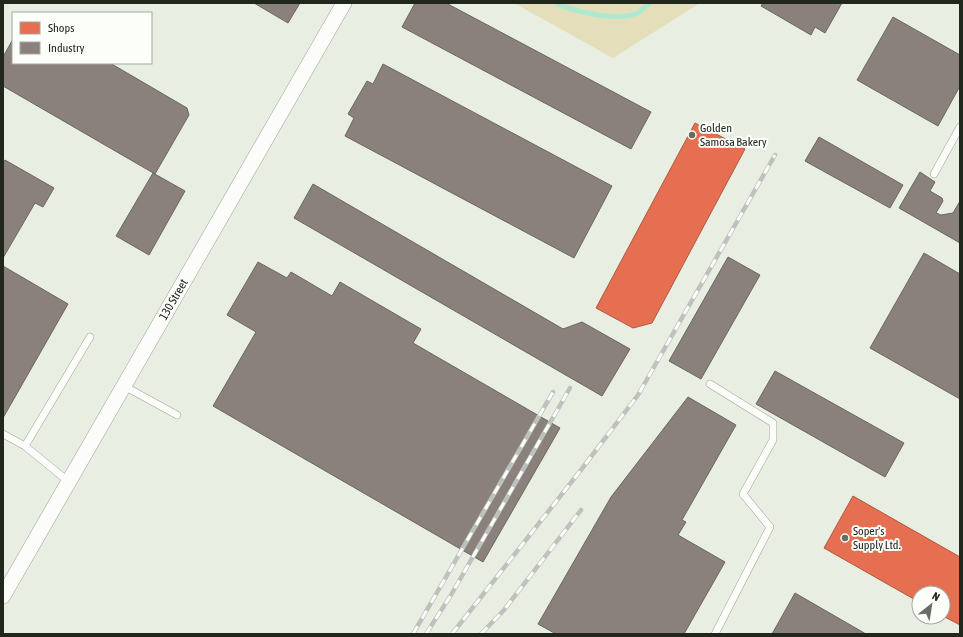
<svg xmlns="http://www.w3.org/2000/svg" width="963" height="637" viewBox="0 0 963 637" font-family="'Asap Condensed',sans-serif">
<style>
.green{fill:#e5deba}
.shops{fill:#e76f51;stroke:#ac5942}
.industry{fill:#8a817c;stroke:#6b6660}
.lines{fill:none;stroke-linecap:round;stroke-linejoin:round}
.stream{stroke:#ace9d0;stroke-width:5}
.service-casing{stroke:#9da398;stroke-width:8}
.minor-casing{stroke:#9da398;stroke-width:16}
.service{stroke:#fcfdfb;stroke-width:7}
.minor{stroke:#fcfdfb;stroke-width:15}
.rail-casing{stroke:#bfc1be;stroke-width:4.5}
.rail{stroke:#fbfef9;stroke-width:3;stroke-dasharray:9;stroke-linecap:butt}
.poi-dot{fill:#676d63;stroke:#fbfef9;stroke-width:1.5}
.labels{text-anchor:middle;stroke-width:4;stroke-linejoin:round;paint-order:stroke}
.poi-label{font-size:12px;fill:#22271e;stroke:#fbfef9;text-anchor:start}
.street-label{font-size:12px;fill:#22271e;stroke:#fbfef9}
</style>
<rect width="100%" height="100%" fill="#e8efe2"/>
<!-- green -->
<path class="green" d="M514 3H700L613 58Z"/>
<!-- shops -->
<path class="shops" d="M695 123 745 149 652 323 633 328 596 308Z
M853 496 960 557V625L943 616V593H919V602L824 548Z"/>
<!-- industry -->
<path class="industry" d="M254 3H300L288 23Z
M415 3H446L651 112 631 149 402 27Z
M763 3H842L825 33 815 27 811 35 761 6Z
M893 17 960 55V86L938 126 857 80Z
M13 39V63H110L187 108 189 115 155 174 3 86V57Z
M383 64 612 186 574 258 345 136 354 118 348 114 367 81 373 84Z
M819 137 903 185 890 208 805 161Z
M5 160 54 188 43 207 35 203 3 258V163Z
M920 172 935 182 930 191 942 198 943 201 936 213 941 215 953 213 960 201V243L899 208Z
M153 173 185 191 149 255 116 236Z
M313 184 563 329 582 322 630 349 602 396 294 218Z
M924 253 960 274V399L870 348Z
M728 257 760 275 701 379 669 361Z
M258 262 287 278 291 272 332 296 340 282 421 329 413 343 560 428 483 562 213 406 256 332 227 315Z
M3 266 68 304 3 418Z
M775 371 904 443 885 477 756 404Z
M688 397 736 425 682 520 686 522 678 535 725 562 684 634H556L538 624 611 497Z
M795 593 866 634H772Z"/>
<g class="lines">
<!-- stream -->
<path class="stream" d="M556 3C574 12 616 21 635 14 640 12 646 6 650 3"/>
<defs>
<path id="service" d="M934 174 960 127
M710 384 773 423V440L743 494 770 527 715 634
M124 386 177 415
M3 434 25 446 69 482
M25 446 90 337"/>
<g id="minor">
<path id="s1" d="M3 596 344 3"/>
</g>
</defs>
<!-- service casing -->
<use href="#service" class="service-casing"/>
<!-- minor casing -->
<use href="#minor" class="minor-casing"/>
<!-- service -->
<use href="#service" class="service"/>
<!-- minor -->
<use href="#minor" class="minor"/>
<defs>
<path id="rail" d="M413 634 553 392
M426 634 451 595 570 388
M452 634 584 466 638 395 775 155
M481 634 504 610 581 510"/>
</defs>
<!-- rail casing -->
<use href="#rail" class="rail-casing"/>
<!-- rail -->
<use href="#rail" class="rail"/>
</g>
<!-- markers -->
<g class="poi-dot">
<circle cx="692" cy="135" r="4"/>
<circle cx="845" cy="538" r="4"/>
</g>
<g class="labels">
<!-- poi labels -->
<g class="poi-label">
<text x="700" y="132">Golden<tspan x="700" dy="14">Samosa Bakery</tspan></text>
<text x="853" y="535">Soper's<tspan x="853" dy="14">Supply Ltd.</tspan></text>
</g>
<!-- street labels -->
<g class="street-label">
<text dy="4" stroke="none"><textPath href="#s1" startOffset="342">130 Street</textPath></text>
</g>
</g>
<!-- border -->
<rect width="963" height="637" fill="none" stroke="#22271e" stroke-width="8"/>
<!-- legend -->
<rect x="12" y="12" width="140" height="52" fill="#fbfef9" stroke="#a4a8a1"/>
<rect x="20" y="22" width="20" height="12" fill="#e76f51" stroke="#a4a8a1"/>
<text x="48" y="32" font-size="12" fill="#22271e">Shops</text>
<rect x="20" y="42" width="20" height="12" fill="#8a817c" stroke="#a4a8a1"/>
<text x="48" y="52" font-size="12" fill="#22271e">Industry</text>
<!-- north arrow -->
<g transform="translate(931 605) rotate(30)"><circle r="19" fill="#fbfef9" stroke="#a4a8a1"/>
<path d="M0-3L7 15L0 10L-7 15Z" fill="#676d63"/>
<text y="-6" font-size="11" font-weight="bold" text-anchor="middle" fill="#22271e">N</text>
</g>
</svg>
